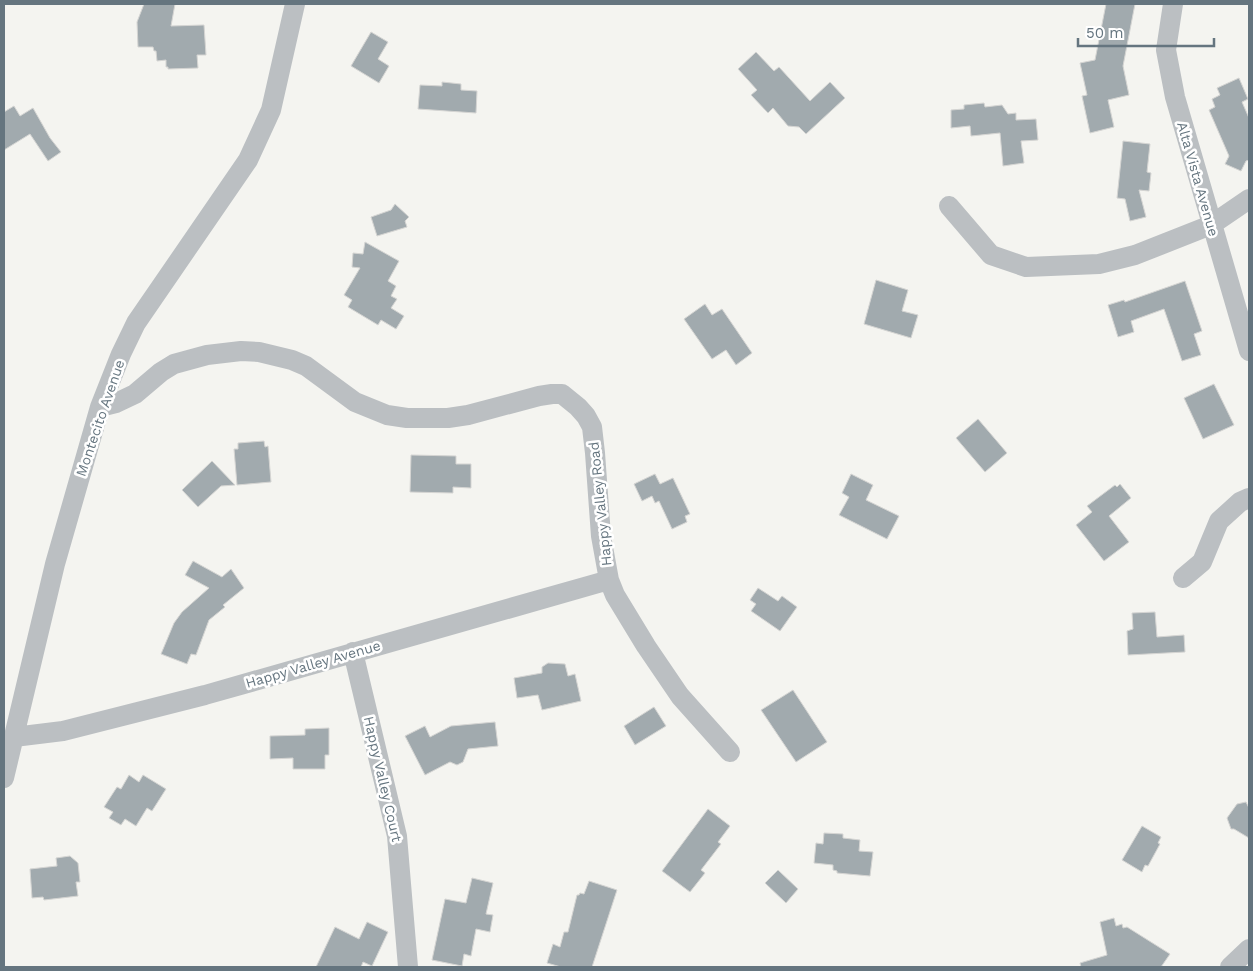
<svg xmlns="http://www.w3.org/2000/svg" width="1253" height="971" viewBox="0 0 1253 971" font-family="'Work Sans',sans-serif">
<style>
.building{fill:#a1aaae;stroke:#d5d5d3}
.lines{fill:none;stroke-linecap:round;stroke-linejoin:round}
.minor{stroke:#bbbfc2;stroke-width:20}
.labels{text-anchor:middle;stroke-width:5;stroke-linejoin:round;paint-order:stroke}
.street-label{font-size:14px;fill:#65757f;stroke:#fff}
</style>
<rect width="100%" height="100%" fill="#f4f4f0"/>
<!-- building -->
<path class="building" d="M144 4H175L171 26 204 25 206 55H197L198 68 168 69V67H166V60L157 61 156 51H154L153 47H138L137 22Z
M1106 4H1135L1123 66 1129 95 1108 100 1114 127 1090 133 1082 96 1087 95 1080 63 1095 60Z
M371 32 388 42 378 59 389 66 379 83 351 66Z
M756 52 774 71 779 67 810 101 830 82 845 98 806 134 799 127 788 126 773 108 768 113 751 95 757 90 738 69Z
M1239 78 1248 99 1242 102 1249 118V160L1246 161 1241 171 1225 164 1229 156 1209 110 1215 107 1212 99 1220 95 1217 88Z
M442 82 461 84V90L477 91 476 113 418 109 420 85 442 86Z
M984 103 985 107 1002 105 1008 114 1016 113V120L1036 119 1038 140 1021 141 1024 163 1003 166 1000 133 971 136 970 126 951 128V110L964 109V105Z
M14 106 20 116 33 108 50 138 61 152 48 161 30 134 4 150V112Z
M1123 141 1150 144 1147 172 1151 173 1149 191 1139 190 1146 217 1130 221 1125 199 1117 198Z
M395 204 409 217 405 221 407 227 377 236 371 217 391 210Z
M365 242 399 261 388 281 396 286 391 296 397 299 391 308 404 316 396 329 381 320 378 325 348 307 352 300 344 295 360 268 352 267 353 253 363 254Z
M876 280 908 290 902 311 918 315 911 338 864 324Z
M1185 281 1202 331 1194 334 1201 355 1182 361 1164 309 1131 321 1134 332 1118 337 1108 305 1124 300 1125 302Z
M705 304 712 315 722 309 752 353 736 365 726 350 712 359 684 319Z
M1214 384 1234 425 1203 439 1184 398Z
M978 419 1007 453 985 472 956 438Z
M264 441 265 447 268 446 271 482 237 485 234 449H238V443Z
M411 455 456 456V464H471V488L453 487V493L410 492Z
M212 461 235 485 221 486 198 507 182 490Z
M655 474 660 484 673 478 690 514 685 516 687 522 672 529 659 501 655 503 652 496 642 501 634 484Z
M851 474 873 485 866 500 899 516 887 539 839 515 849 497 842 493Z
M1120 484 1131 498 1109 516 1129 542 1104 561 1076 525 1092 512 1087 506 1115 485 1117 487Z
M193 561 222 577 231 569 244 588 223 605 225 607 209 620 196 655 191 654 187 664 161 654 174 623 182 612 209 588 185 575Z
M758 588 778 601 782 596 797 607 780 631 751 611 756 604 750 600Z
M1155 612 1157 637 1184 635 1185 652 1128 655 1127 631 1133 629 1132 613Z
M548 663 565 664 568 676 575 674 581 701 542 710 538 695 517 698 514 678 542 673V667Z
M793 690 827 742 796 762 761 710Z
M654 707 666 726 635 745 624 726Z
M495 722 498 746 468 749 463 762 457 765 450 762 425 775 405 736 425 726 430 737 451 726Z
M329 728V755H325V769H293V758L270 759V736L305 735V729Z
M129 775 139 782 143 775 166 789 152 811 147 808 136 826 125 819 121 825 109 818 113 812 104 807 117 787 121 789Z
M1246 802 1249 808V838L1234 829H1231L1227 818 1237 804Z
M708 809 730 826 718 842 721 844 701 870 705 873 690 892 662 871Z
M1142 826 1161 837 1158 843 1160 844 1148 866 1145 865 1142 872 1122 860Z
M824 833 843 834V838L860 840 859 851 873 852 870 876 837 873V871L833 870V865L814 863 816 843 823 844Z
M70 856 78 863 80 882H76L78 896 44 900 43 897 32 898 30 869 57 866 56 858Z
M778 870 798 889 786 903 765 883Z
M472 878 493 883 486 914 493 915 490 932 476 929 471 956 464 954 462 966 432 960 445 899 466 903Z
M589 881 617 890 592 967H561L547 963 553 944 560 947 564 932H568L577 895H579L580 893 584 894Z
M1114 918 1116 926 1122 924 1123 928 1127 927 1170 954 1161 967H1081L1080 963 1107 955 1100 922Z
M367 922 388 932 372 966 363 962 361 967H316L335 927 359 939Z"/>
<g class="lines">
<!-- minor -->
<path class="minor" d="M1173 4 1166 50 1175 97 1249 351
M949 206 991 255 1026 267 1099 264 1135 255 1211 225 1249 199
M100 407 116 403 135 394 161 372 174 364 207 355 241 351 259 352 292 360 306 366 355 402 387 415 407 418H448L468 415 539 396 552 394H562L578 407 586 416 592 427 595 453 601 536 609 580 615 595 646 646 680 696 730 752
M1183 578 1202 562 1219 521 1240 502 1249 498
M353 652 397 836 408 967
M14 737 63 731 205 695 609 580
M4 778 55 564 100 407 121 354 136 323 248 160 271 110 295 4
M1230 967 1249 949"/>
</g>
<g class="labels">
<!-- street labels -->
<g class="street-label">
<text transform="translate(1198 179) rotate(74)" y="5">Alta Vista Avenue</text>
<text transform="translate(100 418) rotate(-71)" y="5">Montecito Avenue</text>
<text transform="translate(600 504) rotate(-96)" y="5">Happy Valley Road</text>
<text transform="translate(313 664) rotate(-16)" y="5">Happy Valley Avenue</text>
<text transform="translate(383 779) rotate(77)" y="5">Happy Valley Court</text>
</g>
</g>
<!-- border -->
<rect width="1253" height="971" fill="none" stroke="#65757f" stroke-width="10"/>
<!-- scale -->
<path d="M1078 38v8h136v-8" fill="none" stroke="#65757f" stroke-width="2.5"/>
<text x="1086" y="38" font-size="15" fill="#65757f" stroke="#ffffff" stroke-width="4" paint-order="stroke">50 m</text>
</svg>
